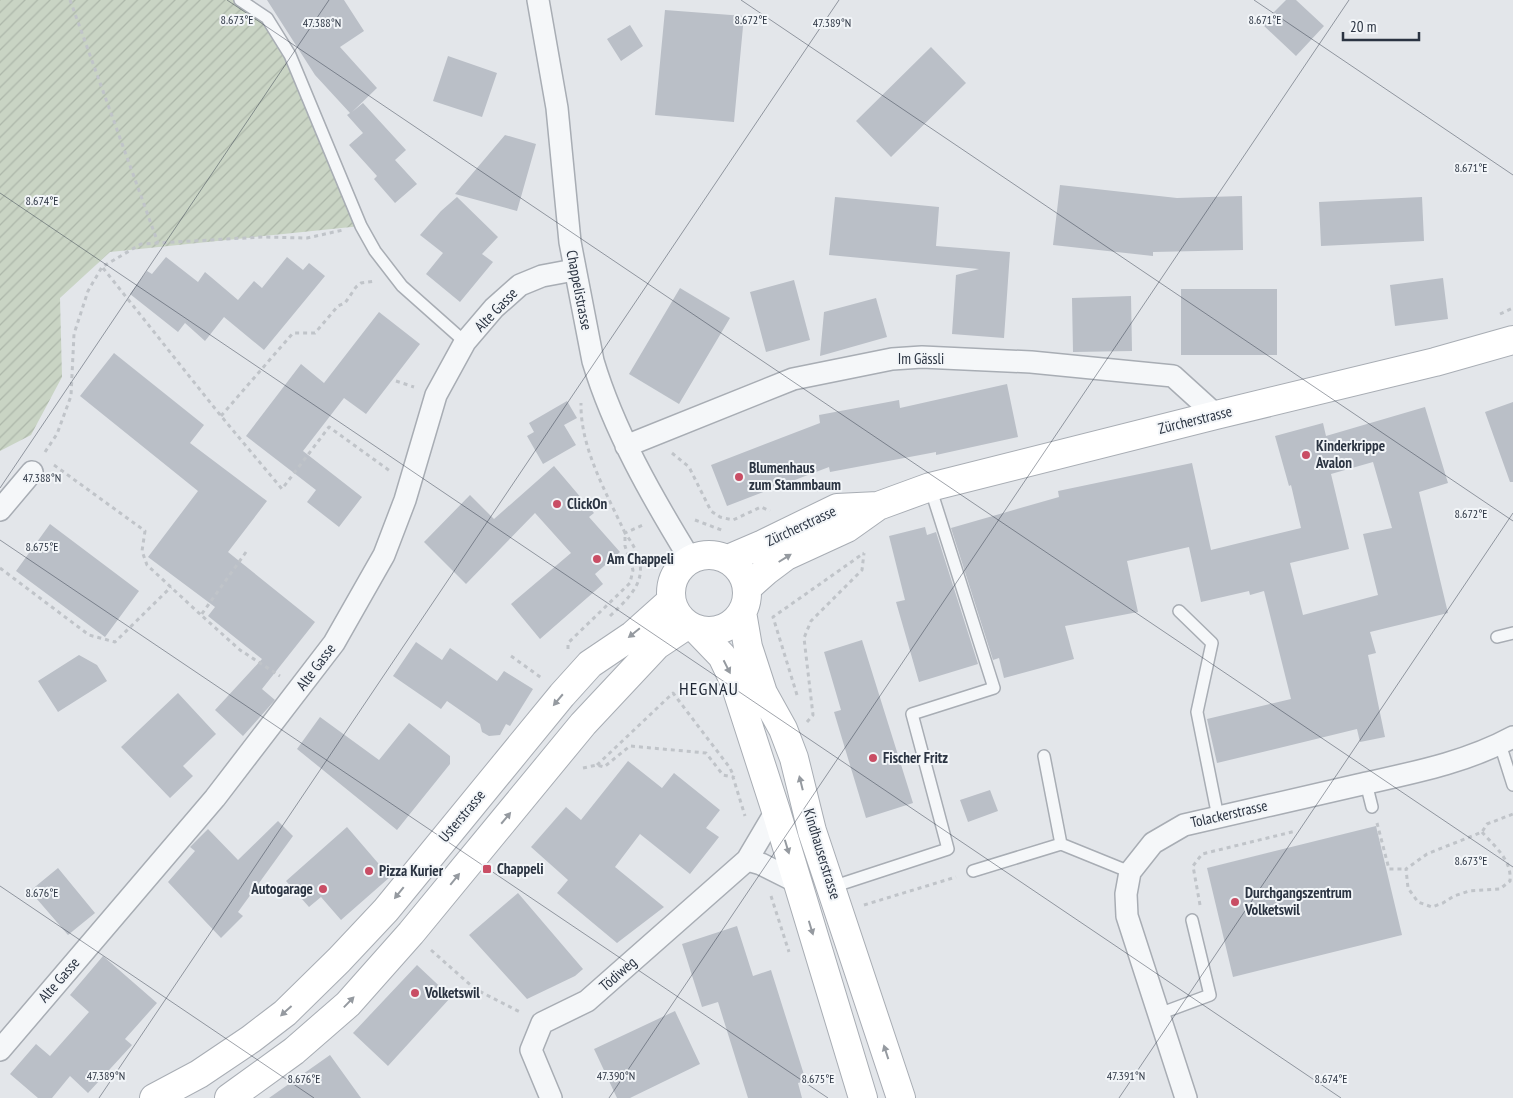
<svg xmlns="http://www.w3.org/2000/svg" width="1513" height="1098" viewBox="0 0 1513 1098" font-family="'PT Sans Narrow',sans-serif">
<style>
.garden{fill:url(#garden-furrows)}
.building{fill:#babfc7;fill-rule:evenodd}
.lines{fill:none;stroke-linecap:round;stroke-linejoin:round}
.lane-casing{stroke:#a8adb4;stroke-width:14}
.street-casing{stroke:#a8adb4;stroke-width:24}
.secondary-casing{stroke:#a8adb4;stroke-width:30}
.path{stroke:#c0c4c9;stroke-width:3;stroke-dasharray:4 4;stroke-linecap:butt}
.lane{stroke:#f5f7f9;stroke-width:11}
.street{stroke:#f5f7f9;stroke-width:21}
.secondary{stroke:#fff;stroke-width:28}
.oneway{fill:#959aa0}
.ticks{fill:none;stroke:#2b3442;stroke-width:1;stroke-opacity:0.45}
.poi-dot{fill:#c94e65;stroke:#f2f5f8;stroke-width:2}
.labels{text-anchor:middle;stroke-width:4;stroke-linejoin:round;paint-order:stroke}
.street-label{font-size:15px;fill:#2b3442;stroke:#f2f5f8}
.poi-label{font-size:15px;font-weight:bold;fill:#2b3442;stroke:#f2f5f8;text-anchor:start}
.quarter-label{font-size:18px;letter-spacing:1px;fill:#1d2533;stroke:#f2f5f8}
.ticks-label{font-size:12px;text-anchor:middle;fill:#2b3442;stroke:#f2f5f8;stroke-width:4;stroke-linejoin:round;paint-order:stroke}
</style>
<defs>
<pattern id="garden-furrows" width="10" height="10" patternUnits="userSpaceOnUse" patternTransform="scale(1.25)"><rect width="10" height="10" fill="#c9d4c4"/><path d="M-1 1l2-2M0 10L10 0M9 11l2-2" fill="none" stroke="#adb7aa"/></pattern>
</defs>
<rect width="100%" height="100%" fill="#e3e6ea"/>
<!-- garden -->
<path class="garden" d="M0 0H240L267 18 290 55 361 226 110 252 60 298 62 377 31 435 0 451Z"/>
<!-- building -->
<path class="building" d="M267 0H344L364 31 340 47 377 88 352 112 363 103 406 150 395 160 417 184 395 203 374 179 377 176 349 145 363 133 347 115 350 113 315 75Z
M1286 0H1296L1324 26 1296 56 1262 24Z
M665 10 744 16 734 122 655 115Z
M630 25 643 46 621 61 607 39Z
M931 47 966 83 891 157 856 121Z
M448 56 497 73 482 117 433 101Z
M505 135 536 144 517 211 455 194Z
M1060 185 1177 198 1242 196 1243 250 1153 252V256L1053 245Z
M457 197 498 237 482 254 493 262 460 302 426 274 443 253 420 235 441 211Z
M835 197 939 207 936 246 1010 252 1004 338 952 334 956 275 979 269 829 255Z
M1422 197 1424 241 1321 246 1319 202Z
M166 257 198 282 205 272 238 300 254 281 262 288 287 257 303 270 309 263 325 276 264 350 224 317 205 341 185 323 178 332 130 294 147 271 152 274Z
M1443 278 1448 319 1395 326 1390 285Z
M794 280 810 340 766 352 750 292Z
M680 288 730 318 679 404 629 374Z
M1181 289H1277V355H1181Z
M1131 296 1132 351 1073 352 1072 298Z
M876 298 887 337 820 356 824 312Z
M379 312 420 344 366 414 344 398 303 451 362 497 339 527 307 502 316 490 246 436 301 364 324 383Z
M114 353 204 425 190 443 267 501 228 552 315 622 262 689 275 700 243 736 215 710 262 659 208 616 215 607 148 557 198 491 80 396Z
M1007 384 1018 437 936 455V452L830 472 829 467 727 506 711 465 820 423 819 415 899 400 900 408Z
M567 401 577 418 564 425 576 445 543 464 527 436 534 432 529 423Z
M1513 402V482H1510L1485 412Z
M1425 407 1448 483 1419 492 1448 613 1370 632 1376 653 1368 655 1385 737 1360 742 1357 729 1217 763 1207 719 1291 699 1264 591 1250 595 1249 591 1201 602 1189 547 1127 561 1138 612 1065 626 1074 659 1004 678 999 658 993 660 951 528 1059 497 1058 491 1192 463 1211 550 1301 528 1291 485 1289 486 1275 436 1323 423 1326 436ZM1373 462 1392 528 1363 534 1378 595 1303 615 1290 563 1349 549 1331 474Z
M554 466 594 513 589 517 620 552 595 574 603 584 540 639 511 604 571 553 535 513 466 584 424 542 470 495 494 519Z
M50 524 139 591 105 637 16 571Z
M925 527 927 535 936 532 978 664 919 682 896 602 905 600 889 536Z
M862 640 913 803 866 818 834 712 841 710 824 652Z
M416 642 442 660 450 648 497 681 504 671 533 689 510 726 506 724 500 735 489 736 482 732 480 724 447 701 441 709 393 676Z
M79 655 97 665 107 681 58 712 38 681Z
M178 693 216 734 183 766 193 776 170 798 121 747Z
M320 717 379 760 409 723 450 756V764L397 830 297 749Z
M628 761 662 788 674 773 720 810 706 828 719 837 690 874 640 834 615 867 664 907 617 943 557 893 568 880 531 847 566 807 581 820Z
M990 790 998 811 968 822 960 800Z
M278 821 293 836 238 912 243 916 221 938 168 882 195 851 190 847 208 829 238 860Z
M1376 826 1402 935 1233 977 1207 868Z
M347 827 390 877 341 920 321 897 309 907 286 881Z
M58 868 95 913 68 935 30 891Z
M518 893 583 969 575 976 527 999 469 935Z
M737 926 753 976 771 970 806 1081 798 1083 802 1098H748L718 1002 702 1007 682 944Z
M103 956 157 1003 125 1039 132 1045 88 1093 70 1076 52 1098H38L10 1074 36 1044 50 1056 89 1012 70 995Z
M417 965 451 997 388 1066 353 1033Z
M675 1011 700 1064 630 1098H617L594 1049Z
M330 1055 361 1098H269Z"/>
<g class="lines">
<defs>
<path id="lane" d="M240 0 267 18 290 55 361 226 375 251 402 286 465 342
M1179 611 1212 643 1197 712 1218 817
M1497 637 1513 633
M1500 744 1513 785
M1044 756 1061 844
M1366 783 1372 807
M973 871 1061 844 1130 872
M832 887 948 849 912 714 994 688 930 487
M1159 1014 1210 995 1192 920"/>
<path id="street" d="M538 0 557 108 570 242 593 361C614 431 652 497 690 559
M626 446 793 379 892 359 922 357 1031 362 1173 376 1216 415
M0 510 32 472
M747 860 761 864 797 882
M0 1050 215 798 334 643 384 555 405 500 436 395 465 342 494 308 520 285 542 276 574 270
M551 1098 531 1050 542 1023 587 1001 747 860 776 811
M1186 1098 1127 916 1126 894 1130 872 1153 843 1184 825C1242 812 1300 798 1358 785 1411 773 1465 763 1513 737"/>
<path id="secondary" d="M671 593a38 38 0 1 1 76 0a38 38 0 1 1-76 0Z
M728 559 763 544 837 508 878 506 930 487 1216 415 1435 362 1513 340
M747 588 766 571 786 556 847 528 878 506
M742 612 748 647 763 693 783 729 794 758 812 831 901 1098
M697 630 722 656 734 681 776 811 863 1098
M154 1098 199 1074 251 1039 285 1013 339 960 386 910 562 695 590 664 633 635 671 601
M229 1098 294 1051 348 1004 411 933 583 724 657 645 687 625"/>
</defs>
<!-- lane casing -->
<use href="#lane" class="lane-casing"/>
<!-- street casing -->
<use href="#street" class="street-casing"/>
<!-- secondary casing -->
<use href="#secondary" class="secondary-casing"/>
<!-- path -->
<path class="path" d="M70 0 158 243
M103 268 221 416 282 489 329 427 390 471
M1500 314 1513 308
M396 381 414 387
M221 416 293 333H315L338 306 345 303 356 287 361 283 375 281
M45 452 57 434 71 396 74 334 88 291 102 267 141 244 262 237 307 238 343 230
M672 453 689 467 711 511 720 517 733 520 761 507 770 511
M54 465 145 531 142 551 147 565 201 615
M695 520 724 531
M246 552 201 615 240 650 280 676
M0 568 89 635 115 642 171 587
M610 616C640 588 653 571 625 533L643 525
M568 649V643L630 583 633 570 625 546V533C607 494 580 448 581 403
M511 656 543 679
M797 695 773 617 864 553
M807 722 813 715 804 638 811 621 862 570 864 553
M597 765 673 693 730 768 734 777
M583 768 597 765 604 767 630 746 706 753 723 775 733 777 745 816
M1377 823 1389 869H1406
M1482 832C1495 847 1512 860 1510 881L1500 889 1469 891 1454 896 1443 903 1432 907 1418 902 1408 888 1406 869 1427 854 1482 832 1487 824 1513 814
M771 896 789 952
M864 905 956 877
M1200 905 1193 866 1202 854 1296 831
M431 950 475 989 522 1013"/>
<!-- lane -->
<use href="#lane" class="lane"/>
<!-- street -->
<use href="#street" class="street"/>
<!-- secondary -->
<use href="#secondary" class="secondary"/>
</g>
<!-- one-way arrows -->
<defs><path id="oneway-solid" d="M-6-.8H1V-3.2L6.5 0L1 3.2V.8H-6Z" transform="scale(1.25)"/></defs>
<g class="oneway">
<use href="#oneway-solid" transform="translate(785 558) rotate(-32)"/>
<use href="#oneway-solid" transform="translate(634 633) rotate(141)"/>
<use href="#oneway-solid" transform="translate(727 667) rotate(63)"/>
<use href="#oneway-solid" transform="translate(558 700) rotate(130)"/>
<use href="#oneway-solid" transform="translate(801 783) rotate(-104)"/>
<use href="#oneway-solid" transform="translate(506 818) rotate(-50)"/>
<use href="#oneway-solid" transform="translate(787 847) rotate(73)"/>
<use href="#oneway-solid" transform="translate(455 879) rotate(-51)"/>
<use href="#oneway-solid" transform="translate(399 893) rotate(129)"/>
<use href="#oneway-solid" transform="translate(811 928) rotate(73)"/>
<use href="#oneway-solid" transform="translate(349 1002) rotate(-46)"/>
<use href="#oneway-solid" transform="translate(286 1011) rotate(138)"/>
<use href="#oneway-solid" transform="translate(886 1052) rotate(-108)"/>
</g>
<!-- ticks -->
<path class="ticks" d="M227 0 1513 867M741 0 1513 521M1254 0 1513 175M0 193 1341 1098M0 488 329 0M0 540 828 1098M0 886 314 1098M99 1098 839 0M609 1098 1349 0M1119 1098 1513 513"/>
<!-- markers -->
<g class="poi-dot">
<circle cx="1306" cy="455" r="5"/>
<circle cx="739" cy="477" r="5"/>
<circle cx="557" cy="504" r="5"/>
<circle cx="597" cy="559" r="5"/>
<circle cx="873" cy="758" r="5"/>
<rect x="482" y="864" width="10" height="10" rx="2.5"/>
<circle cx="369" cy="871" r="5"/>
<circle cx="323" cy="889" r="5"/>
<circle cx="1235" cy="902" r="5"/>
<circle cx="415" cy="993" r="5"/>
</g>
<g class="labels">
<!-- street labels -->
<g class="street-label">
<text transform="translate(579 290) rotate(79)" y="5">Chappelistrasse</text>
<text transform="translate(496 310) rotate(-46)" y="5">Alte Gasse</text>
<text x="921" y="364">Im Gässli</text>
<text transform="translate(1195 420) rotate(-14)" y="5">Zürcherstrasse</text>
<text transform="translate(801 526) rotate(-25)" y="5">Zürcherstrasse</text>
<text transform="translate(316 667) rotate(-53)" y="5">Alte Gasse</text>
<text transform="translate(1229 814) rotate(-13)" y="5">Tolackerstrasse</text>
<text transform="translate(462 816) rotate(-50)" y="5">Usterstrasse</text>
<text transform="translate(822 854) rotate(73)" y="5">Kindhauserstrasse</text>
<text transform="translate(618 974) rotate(-41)" y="5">Tödiweg</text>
<text transform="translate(59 980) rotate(-49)" y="5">Alte Gasse</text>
</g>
<!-- poi labels -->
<g class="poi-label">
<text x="1316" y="451">Kinderkrippe<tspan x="1316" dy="17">Avalon</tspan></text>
<text x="749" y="473">Blumenhaus<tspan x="749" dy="17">zum Stammbaum</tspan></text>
<text x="567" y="509">ClickOn</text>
<text x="607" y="564">Am Chappeli</text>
<text x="883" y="763">Fischer Fritz</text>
<text x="497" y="874">Chappeli</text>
<text x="379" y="876">Pizza Kurier</text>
<text x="313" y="894" text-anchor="end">Autogarage</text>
<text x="1245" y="898">Durchgangszentrum<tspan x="1245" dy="17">Volketswil</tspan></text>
<text x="425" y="998">Volketswil</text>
</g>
<!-- quarter labels -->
<g class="quarter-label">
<text x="709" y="695">HEGNAU</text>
</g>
</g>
<g class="ticks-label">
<text x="751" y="24">8.672°E</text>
<text x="1265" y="24">8.671°E</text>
<text x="237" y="24">8.673°E</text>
<text x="322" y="27">47.388°N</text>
<text x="832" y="27">47.389°N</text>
<text x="1471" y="172">8.671°E</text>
<text x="42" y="205">8.674°E</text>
<text x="42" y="482">47.388°N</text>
<text x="1471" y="518">8.672°E</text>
<text x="42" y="551">8.675°E</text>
<text x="1471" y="865">8.673°E</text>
<text x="42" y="897">8.676°E</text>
<text x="106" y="1080">47.389°N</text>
<text x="616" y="1080">47.390°N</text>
<text x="1126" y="1080">47.391°N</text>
<text x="304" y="1083">8.676°E</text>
<text x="818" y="1083">8.675°E</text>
<text x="1331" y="1083">8.674°E</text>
</g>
<!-- scale -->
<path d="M1343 32v8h76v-8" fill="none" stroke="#2b3442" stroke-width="2.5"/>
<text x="1350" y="32" font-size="15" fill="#2b3442" stroke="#f2f5f8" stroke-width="4" paint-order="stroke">20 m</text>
</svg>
